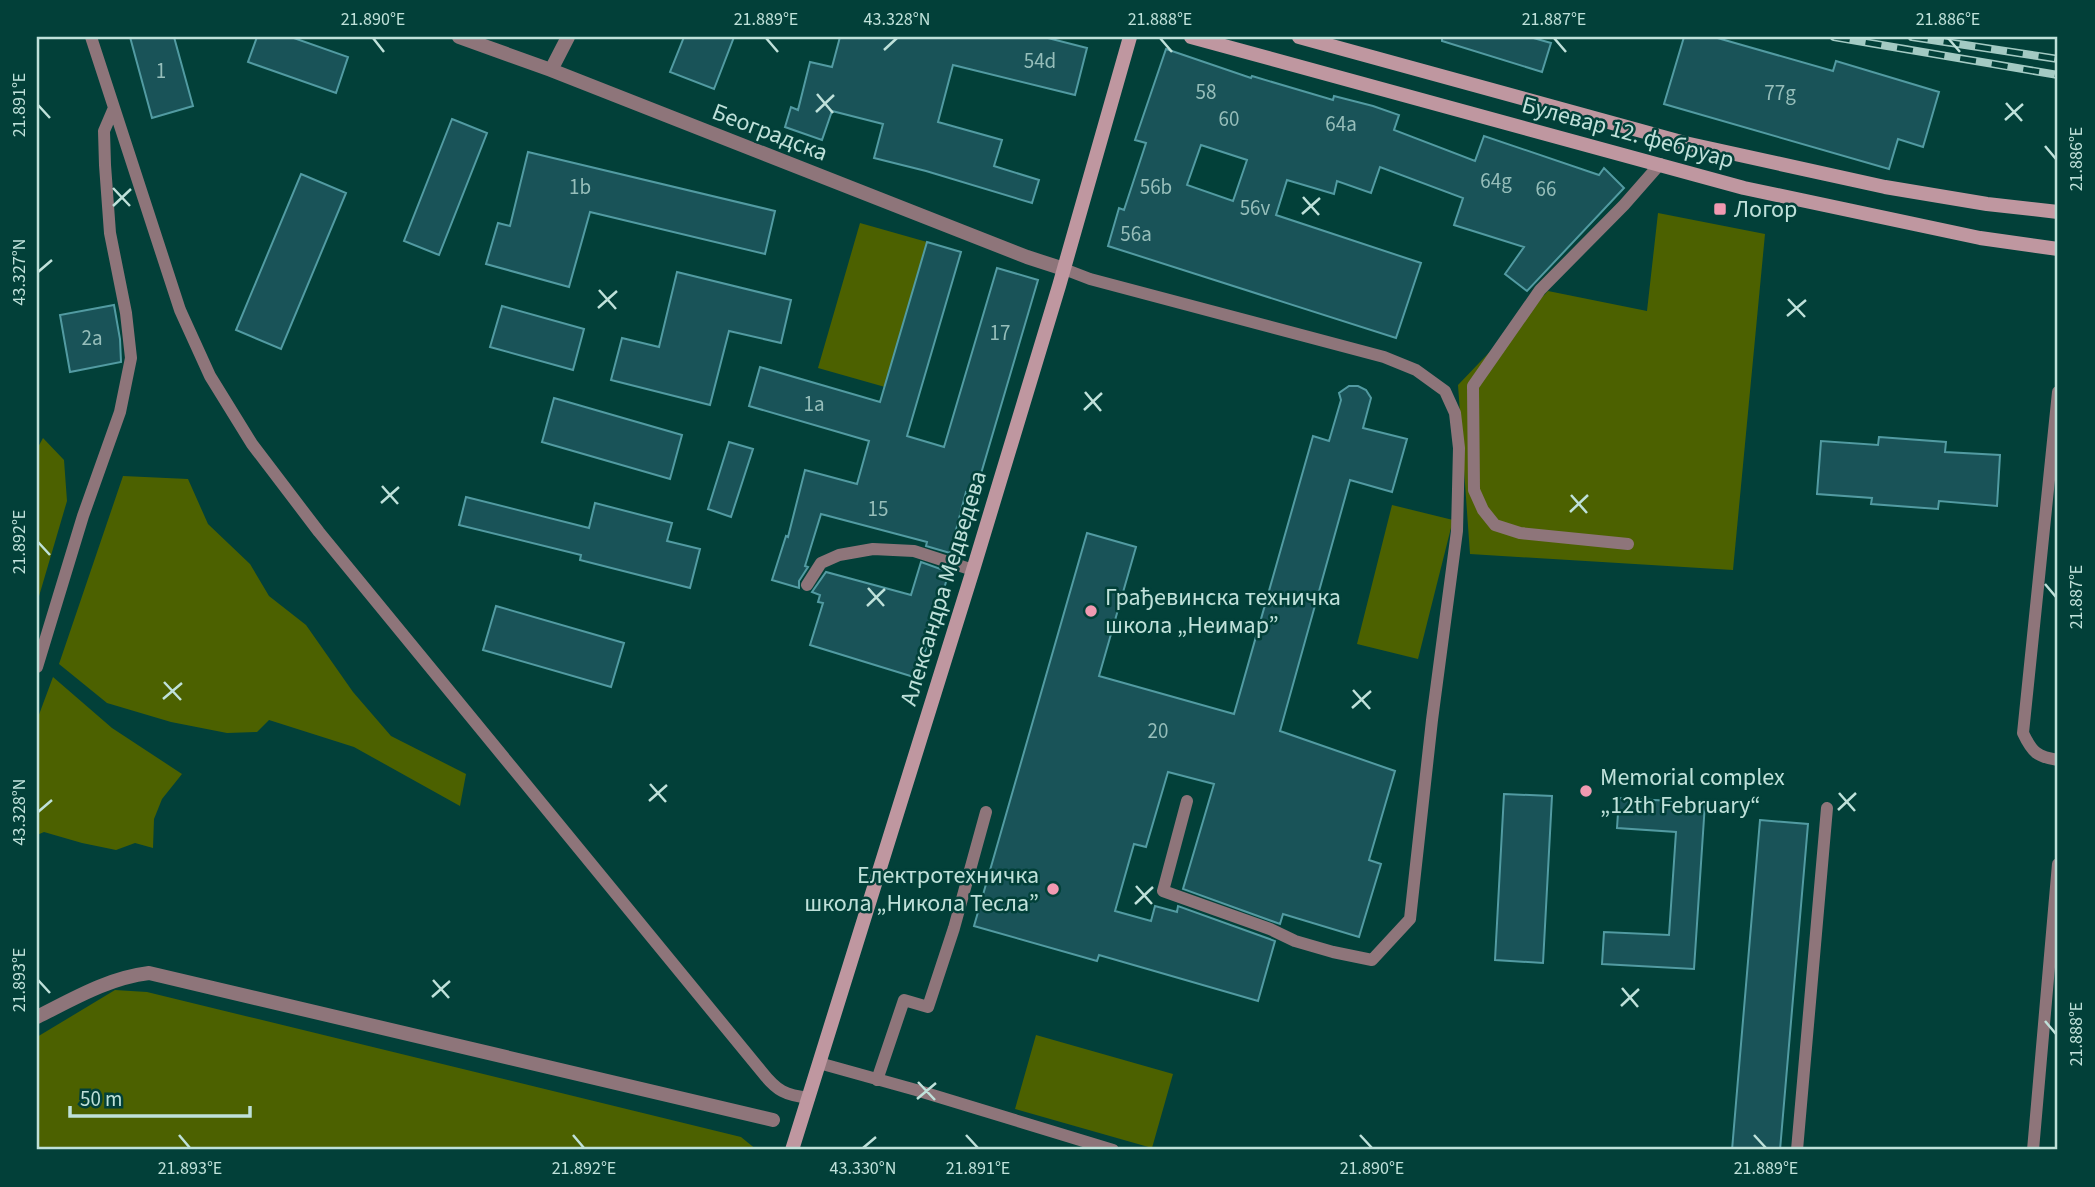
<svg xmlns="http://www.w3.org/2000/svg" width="2095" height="1187" viewBox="0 0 2095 1187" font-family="'Source Sans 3',sans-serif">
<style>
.green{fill:#4c6100}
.building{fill:#195358;stroke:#529ba2;stroke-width:2;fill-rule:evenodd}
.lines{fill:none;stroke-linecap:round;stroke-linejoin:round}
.service{stroke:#8e757a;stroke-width:12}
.pedestrian{stroke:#8e757a;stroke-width:14}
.minor{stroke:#8e757a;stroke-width:14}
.secondary{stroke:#bf97a0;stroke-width:14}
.rail-casing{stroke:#a3cac3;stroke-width:8}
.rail{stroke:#024039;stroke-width:5;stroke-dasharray:16;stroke-linecap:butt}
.ticks{fill:none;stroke:#bfe1da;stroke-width:2.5}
.poi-dot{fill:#f19ab1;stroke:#024039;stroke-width:2.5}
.labels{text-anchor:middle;stroke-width:5;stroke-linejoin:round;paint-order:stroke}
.number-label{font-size:21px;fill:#96beba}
.street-label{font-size:24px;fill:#bfe1da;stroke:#024039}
.poi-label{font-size:24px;fill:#bfe1da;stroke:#024039;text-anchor:start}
.neatline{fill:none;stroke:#bfe1da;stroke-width:2.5}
.ticks-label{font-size:18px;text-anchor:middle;fill:#bfe1da}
</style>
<rect width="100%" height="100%" fill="#024039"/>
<!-- green -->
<path class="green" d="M1658 213 1765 234 1733 570 1470 554 1458 385 1548 291 1647 311Z
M860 223 927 242 885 387 818 368Z
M43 438 64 460 67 501 37 603V449Z
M123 476 188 479 208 524 250 564 269 596 306 625 353 692 391 736 466 774 460 806 354 747 269 720 257 732 227 733 171 722 107 703 59 664Z
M1392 505 1453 520 1418 659 1357 644Z
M53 677 112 728 182 774 162 799 154 819 153 848 135 843 116 850 82 843 44 832 37 835V720Z
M115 990 147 992 741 1137 757 1150H37V1037Z
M1036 1035 1173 1074 1152 1148 1015 1109Z"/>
<!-- building -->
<path class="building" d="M130 37H174L193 106 152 118Z
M257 37H291L348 57 336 93 248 62Z
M684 37H734L714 89 670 72Z
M840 37H1044L1087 48 1075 95 953 65 938 122 1002 140 994 166 1039 180 1032 203 926 171 874 158 883 124 832 111 822 140 785 127 791 107 798 110 810 62 832 67Z
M1442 37H1530L1551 43 1542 72 1442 41Z
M1684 37H1714L1833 71 1836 61 1939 92 1923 147 1898 139 1889 169 1664 104Z
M1166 49 1251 78 1252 76 1333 100 1334 96 1373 106 1399 115 1394 130 1475 161 1484 136 1599 175 1604 168 1624 188 1527 291 1505 274 1524 247 1454 225 1463 198 1380 167 1371 193 1337 181 1334 194 1287 180 1276 215 1421 263 1396 338 1108 246 1119 208 1124 210 1146 143 1135 140ZM1201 145 1247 160 1233 201 1187 185Z
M452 119 487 133 439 255 404 241Z
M528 152 775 211 765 254 590 212 569 287 486 264 498 223 510 226Z
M301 174 346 193 281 349 236 330Z
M927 242 961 252 907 436 944 447 997 268 1038 280 975 494 966 492 950 553 926 546 927 542 821 514 805 566 808 567 799 581V588L772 580 786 536 788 537 805 470 857 484 869 441 749 406 760 367 880 402Z
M677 272 791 300 781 343 729 331 710 405 611 380 622 338 659 347Z
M114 305 120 339 121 362 70 372 60 315Z
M502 306 584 329 573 370 490 347Z
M1349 386H1358L1366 390 1371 398 1363 428 1407 439 1392 492 1350 480 1280 731 1395 771 1369 860 1381 864 1359 937 1283 914 1280 924 1183 889 1214 784 1168 772 1146 847 1134 844 1115 911 1151 921 1155 906 1177 912 1178 906 1275 941 1258 1001 1099 955 1097 961 974 926 1087 533 1136 547 1099 676 1234 714 1313 436 1329 441 1341 400 1339 393Z
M554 398 682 435 670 479 542 442Z
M1879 437 1946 442 1945 452 2000 455 1997 506 1939 501 1938 509 1871 504 1872 498 1817 494 1821 441 1878 445Z
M729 442 753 449 731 517 708 509Z
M466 497 589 528 595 503 672 523 667 541 700 549 690 588 580 560 581 555 459 525Z
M921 562 949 572 917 678 810 645 823 603 818 602 820 595 812 592 826 572 911 595Z
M496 606 624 643 611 687 483 650Z
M1504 794 1552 796 1543 963 1495 960Z
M1619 798 1705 803 1694 969 1602 964 1604 932 1669 935 1676 832 1617 828Z
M1760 820 1808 824 1780 1150H1732Z"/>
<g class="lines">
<!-- service -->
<path class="service" d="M91 37 180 310 210 376 252 444 319 532 762 1072C777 1091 785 1095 809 1098
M1064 269 1090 279 1384 357 1416 370 1445 391 1455 413 1459 448 1457 531 1432 720 1410 919 1372 960 1333 952 1295 941 1270 929 1163 891 1187 801
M2058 392 2023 733C2032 752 2037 757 2058 760
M1628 544 1520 533 1495 525 1483 510 1474 490 1473 386 1540 290 1624 205 1660 164
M807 585 821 563 839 555 873 549 914 551 973 570
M37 667 83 516 120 412 131 358 126 313 110 233 105 165 104 131 113 110
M819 1063 916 1090 1113 1150
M877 1080 904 1000 928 1007 954 928 986 812
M1797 1150 1827 808
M2033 1150 2058 864"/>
<!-- pedestrian -->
<path class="pedestrian" d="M37 1017C73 999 108 978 149 973L773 1120"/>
<!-- minor -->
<path class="minor" d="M459 37 551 70 1027 257 1064 269
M551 70 568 37"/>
<!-- secondary -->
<path class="secondary" d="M1191 37 1744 188 1980 238 2058 249
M1299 37 1685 143 1885 187 1987 204 2058 212
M792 1150 973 570 1059 286 1130 37"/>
<defs>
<path id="rail" d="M1834 37 2058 75
M1912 37 2058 59"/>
</defs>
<!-- rail casing -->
<use href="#rail" class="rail-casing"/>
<!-- rail -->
<use href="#rail" class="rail"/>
</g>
<!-- ticks -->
<path class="ticks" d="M373 38 384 52M766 38 778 52M1160 38 1172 52M1554 38 1566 52M1948 38 1960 52M884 50 897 38M817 94 833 113M2006 103 2022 121M38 105 50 118M816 112 834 95M2005 120 2023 104M2045 146 2056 159M113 188 130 206M1303 197 1319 215M113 206 131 189M1302 214 1320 198M38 272 52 260M599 290 616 309M1788 299 1805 317M598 308 617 291M1787 316 1806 300M1085 392 1101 411M1084 410 1102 393M382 486 398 504M1571 495 1587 513M381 503 399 487M1570 512 1588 495M38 542 50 555M2045 584 2056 597M868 588 884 606M867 606 885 589M164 682 181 700M1353 690 1370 709M163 699 182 683M1352 708 1371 691M650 784 666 802M1839 793 1855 811M649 801 667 785M1838 810 1856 793M38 812 52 800M1136 886 1152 904M1135 904 1153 887M38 980 50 993M433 980 449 998M1622 988 1638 1007M432 997 450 981M1621 1006 1639 989M2045 1021 2056 1034M918 1082 935 1100M917 1099 936 1083M179 1135 190 1148M573 1135 584 1148M966 1135 978 1148M1360 1135 1372 1148M1754 1135 1766 1148M863 1148 876 1137"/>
<!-- markers -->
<g class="poi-dot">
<rect x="1713" y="202" width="14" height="14" rx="3.5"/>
<circle cx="1091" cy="611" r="7"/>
<circle cx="1586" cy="791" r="7"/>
<circle cx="1053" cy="889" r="7"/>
</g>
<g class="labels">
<!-- number labels -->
<g class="number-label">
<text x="1040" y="68">54d</text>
<text x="161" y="78">1</text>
<text x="1206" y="99">58</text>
<text x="1780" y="100">77g</text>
<text x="1229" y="126">60</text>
<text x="1341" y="131">64a</text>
<text x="1496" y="188">64g</text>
<text x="580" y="194">1b</text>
<text x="1156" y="194">56b</text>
<text x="1546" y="196">66</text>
<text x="1255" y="215">56v</text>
<text x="1136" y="241">56a</text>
<text x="1000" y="340">17</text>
<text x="92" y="345">2a</text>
<text x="814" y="411">1a</text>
<text x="878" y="516">15</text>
<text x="1158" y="738">20</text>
</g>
<!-- street labels -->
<g class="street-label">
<text transform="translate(770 132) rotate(21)" y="8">Београдска</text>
<text transform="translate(1628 132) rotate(15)" y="8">Булевар 12. фебруар</text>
<text transform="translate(943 588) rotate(-73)" y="8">Александра Медведева</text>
</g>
<!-- poi labels -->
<g class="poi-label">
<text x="1734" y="217">Логор</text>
<text x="1105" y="605">Грађевинска техничка<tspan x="1105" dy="28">школа „Неимар”</tspan></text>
<text x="1600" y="785">Memorial complex<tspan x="1600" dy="28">„12th February“</tspan></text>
<text x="1039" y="883" text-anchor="end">Електротехничка<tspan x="1039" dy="28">школа „Никола Тесла”</tspan></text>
</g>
</g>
<!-- border -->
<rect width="2095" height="1187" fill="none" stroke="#024039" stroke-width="77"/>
<!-- scale -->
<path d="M70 1106v10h180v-10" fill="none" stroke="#bfe1da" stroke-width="3.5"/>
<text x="80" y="1106" font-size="21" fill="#bfe1da" stroke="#024039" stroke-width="5" paint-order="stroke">50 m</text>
<rect x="38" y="38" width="2018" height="1110" class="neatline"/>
<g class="ticks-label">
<text x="373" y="25">21.890°E</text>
<text x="766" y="25">21.889°E</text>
<text x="897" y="25">43.328°N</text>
<text x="1160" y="25">21.888°E</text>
<text x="1554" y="25">21.887°E</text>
<text x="1948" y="25">21.886°E</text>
<text transform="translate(19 105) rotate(-90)" y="6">21.891°E</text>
<text transform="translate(2076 159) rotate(-90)" y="6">21.886°E</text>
<text transform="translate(19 272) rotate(-90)" y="6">43.327°N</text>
<text transform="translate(19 542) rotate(-90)" y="6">21.892°E</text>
<text transform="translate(2076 597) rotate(-90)" y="6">21.887°E</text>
<text transform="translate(19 812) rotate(-90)" y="6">43.328°N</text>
<text transform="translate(19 980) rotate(-90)" y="6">21.893°E</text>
<text transform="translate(2076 1034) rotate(-90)" y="6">21.888°E</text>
<text x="190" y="1174">21.893°E</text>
<text x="584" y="1174">21.892°E</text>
<text x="863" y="1174">43.330°N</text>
<text x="978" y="1174">21.891°E</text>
<text x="1372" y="1174">21.890°E</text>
<text x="1766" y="1174">21.889°E</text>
</g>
</svg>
